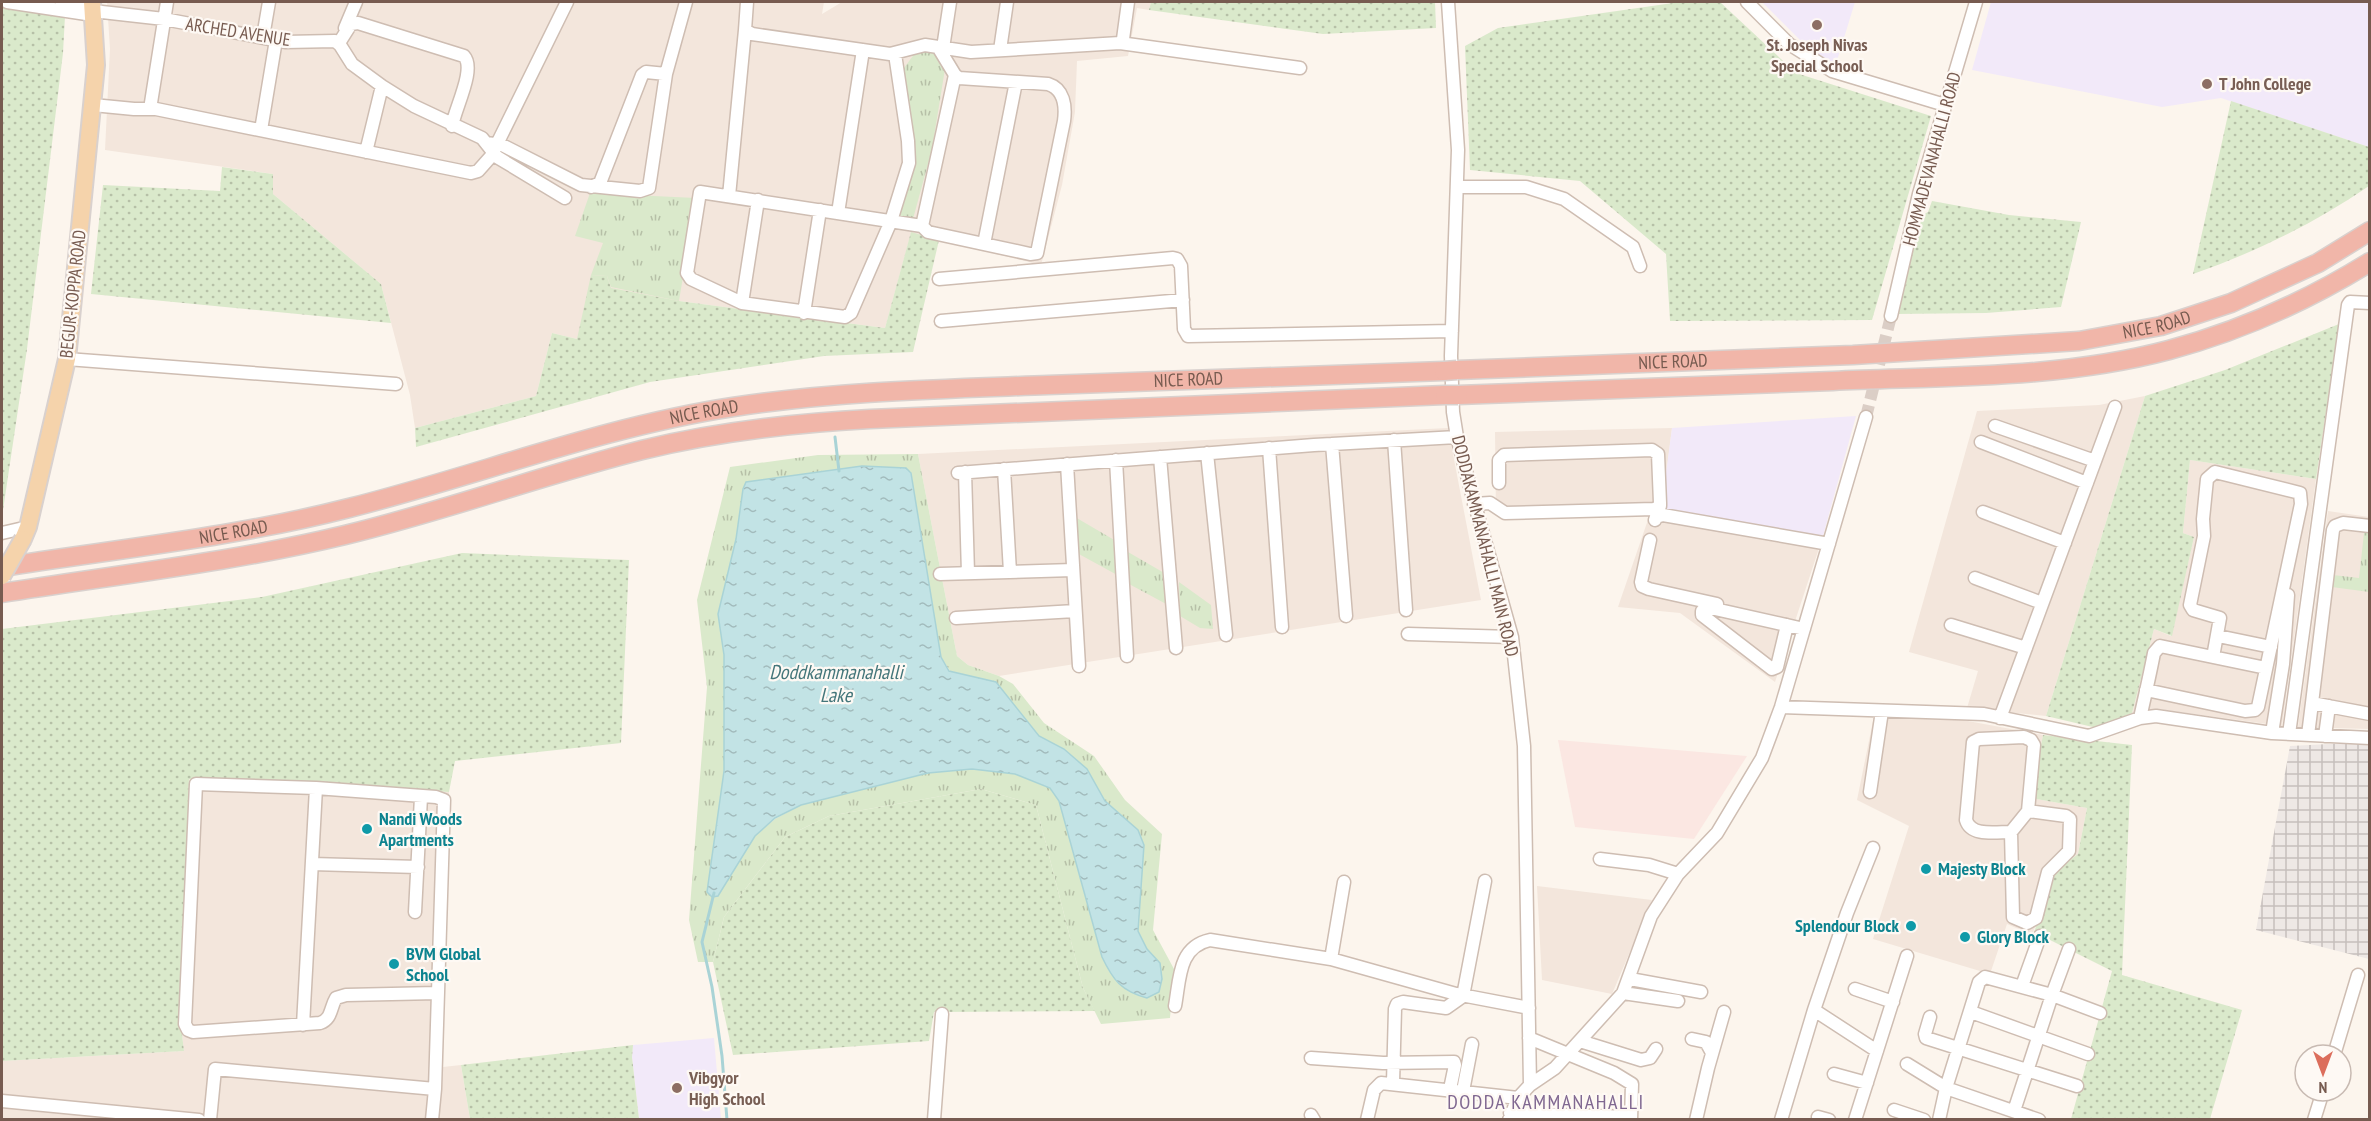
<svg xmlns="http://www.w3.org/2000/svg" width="2371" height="1121" viewBox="0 0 2371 1121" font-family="'PT Sans Narrow',sans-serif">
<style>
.residential{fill:#f3e6dc}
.commercial{fill:#fbe7e2}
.industrial{fill:url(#industrial-grid)}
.education{fill:#f2e9f9}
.grass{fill:url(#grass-dots)}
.park{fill:url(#park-tufts);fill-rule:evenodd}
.water{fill:url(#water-ripples);stroke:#a9d3d6;stroke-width:1.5}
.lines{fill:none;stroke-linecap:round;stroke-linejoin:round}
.stream{stroke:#a9d3d6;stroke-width:3}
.minor-tunnel{stroke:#dbcec6;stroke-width:12;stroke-dasharray:12 6;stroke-linecap:butt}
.minor-casing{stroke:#cebdb2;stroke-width:15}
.major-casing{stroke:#d9d1ce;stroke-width:20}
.highway-casing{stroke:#d9d1ce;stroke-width:21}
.minor{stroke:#fff;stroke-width:12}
.major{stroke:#f5d3ab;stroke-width:16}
.highway{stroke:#f1b6a9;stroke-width:18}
.major-bridge-casing{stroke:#d9d1ce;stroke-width:20;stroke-linecap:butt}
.highway-bridge-casing{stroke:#d9d1ce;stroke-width:21;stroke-linecap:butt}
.major-bridge{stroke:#f5d3ab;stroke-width:16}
.highway-bridge{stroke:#f1b6a9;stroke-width:18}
.education-dot{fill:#8d6e63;stroke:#fef9f4;stroke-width:2}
.culture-dot{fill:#0f9aa8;stroke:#fef9f4;stroke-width:2}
.labels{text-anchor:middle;stroke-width:4.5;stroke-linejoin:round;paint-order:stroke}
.street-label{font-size:18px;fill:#775b50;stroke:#fef9f4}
.education-label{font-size:18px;font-weight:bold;fill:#785e54;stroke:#fef9f4;text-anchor:start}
.culture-label{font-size:18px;font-weight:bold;fill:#0d838f;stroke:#fef9f4;text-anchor:start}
.water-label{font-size:20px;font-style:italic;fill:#44767a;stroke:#fef9f4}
.neighbourhood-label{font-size:20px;letter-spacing:1.5px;fill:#806891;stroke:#fef9f4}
</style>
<defs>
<pattern id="industrial-grid" width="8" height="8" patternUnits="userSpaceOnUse" patternTransform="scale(1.5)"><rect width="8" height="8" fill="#eee8e5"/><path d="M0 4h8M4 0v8" fill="none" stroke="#c6bfbc"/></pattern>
<pattern id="grass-dots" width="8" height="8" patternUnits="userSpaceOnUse" patternTransform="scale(1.5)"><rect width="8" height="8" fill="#dae9cb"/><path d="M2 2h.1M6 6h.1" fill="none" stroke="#b6c0a7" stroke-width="1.8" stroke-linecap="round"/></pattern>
<pattern id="park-tufts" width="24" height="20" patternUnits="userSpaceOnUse" patternTransform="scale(1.5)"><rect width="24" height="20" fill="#dae9cb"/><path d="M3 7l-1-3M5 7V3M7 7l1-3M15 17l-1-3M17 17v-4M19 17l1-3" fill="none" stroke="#b6c0a7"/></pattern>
<pattern id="water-ripples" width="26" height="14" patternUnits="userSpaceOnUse" patternTransform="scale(1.5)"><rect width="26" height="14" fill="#c2e3e5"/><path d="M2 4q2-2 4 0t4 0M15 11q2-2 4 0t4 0" fill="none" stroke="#a2bbbc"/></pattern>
</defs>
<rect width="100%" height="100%" fill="#fcf5ed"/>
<!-- residential -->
<path class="residential" d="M107 2H824L822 14 842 2H1151L1149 10 1137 8 1128 56 1077 61 1075 112 1062 185 1041 265 911 233 885 328 679 301 577 339 552 333 536 396 415 428 410 395 381 284 273 194V174L105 150 110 49Z
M2145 396 2046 716 1967 708 1978 671 1909 652 1977 411 2099 405Z
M1448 428 1481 600 999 676 968 665 957 656 918 454Z
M1672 428 1662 510 1823 536 1775 682 1680 613 1618 607 1651 511 1496 516 1495 432Z
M2190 460 2316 479 2282 726 2158 709 2132 713 2154 629 2171 636 2194 537 2183 533Z
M2328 511 2369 517V729L2298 727Z
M1874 716 1957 719 2043 735 2031 798 2087 808 2078 854 2056 871 2032 935 2007 924 1990 974 1873 939 1909 826 1857 800Z
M189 779 449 792 443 1067 461 1065 470 1119 2 1120V1061L184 1051 181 1026Z
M1537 886 1652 900 1612 994 1542 980Z"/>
<!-- commercial -->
<path class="commercial" d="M1558 740 1747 756 1694 839 1575 827Z"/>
<!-- industrial -->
<path class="industrial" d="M2349 743 2369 745V959L2256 930 2290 746Z"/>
<!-- education -->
<path class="education" d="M1762 2H1855L1836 64 1809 49Z
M1991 2H2369V147L2221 98 2162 107 1972 70Z
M1856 416 1823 536 1661 510 1672 428Z
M714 1038 721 1119H639L632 1057 633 1045Z"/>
<!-- grass -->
<path class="grass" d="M1151 2H1435L1436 28 1323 34 1149 10Z
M1680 2H1720L1796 73 1931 116 1872 320 1670 321 1666 254 1580 181 1470 170 1465 46 1498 28Z
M2 6 65 16 63 53 27 349 2 517Z
M2231 101 2369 147V186C2315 223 2256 252 2193 274Z
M222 167 273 174V194L381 284 391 323 91 294 103 185 220 191Z
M1932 201 2009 215 2081 222 2061 307 1986 313 1895 314 1917 218 1928 212Z
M911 232 939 240 913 352 824 356 650 382 416 447 415 428 536 396 552 333 577 339 591 275 607 276 611 288 679 301 885 328Z
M2339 324 2316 479 2190 460 2183 533 2194 537 2172 636 2154 629 2132 713 2097 728 2046 716 2145 396 2225 370Z
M462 553 629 560 621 743 455 761 449 792 189 779 181 1026 184 1051 2 1061V629L262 597Z
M2043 735 2132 745 2122 975 2242 1010 2210 1119H2071L2112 971 2034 932 2056 871 2078 854 2087 808 2031 798Z
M981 789 1036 805 1083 988 1095 1011 934 1012 929 1041 733 1055 713 962 724 917 785 837 829 816Z
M633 1045 632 1057 639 1119H470L461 1065Z"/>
<!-- park -->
<path class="park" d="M924 49 937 55 945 69 932 149 913 219 898 217 911 179 916 156 901 72 915 53Z
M590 193 696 198 679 301 611 287 607 276 591 275 603 243 575 236Z
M918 454 957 656 968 665 999 676 1013 684 1044 723 1094 756 1125 800 1162 834 1153 930 1174 969 1170 1018 1101 1024 1083 988 1036 805 981 789 829 816 785 837 724 917 713 962H698L689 920 707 687 697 600 730 467 818 455ZM906 468 911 473 941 657 950 671 996 682 1039 736 1064 749 1087 769 1105 801 1138 831V931L1147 949 1160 963 1102 957 1059 801 1050 788 1015 774 972 769 928 773 801 805 775 819 755 836 707 892 724 771V655L718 614 736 539 743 489Z
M1075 517 1116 541 1119 576 1077 553Z
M2364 533H2369V592L2332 587 2333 575 2359 578Z
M1128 552 1166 574 1168 605 1129 584Z
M1179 582 1211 605 1213 629 1200 628 1180 616Z"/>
<!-- water -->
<path class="water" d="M862 466 906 468 911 473 941 657 949 671 996 682 1039 736 1064 749 1087 769 1105 801 1138 830 1144 845 1138 931 1147 949 1160 963 1162 979 1159 992 1147 998C1121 991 1113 980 1102 957L1059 801 1050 788 1015 774 972 769 928 773 801 805 775 818 755 836 718 896 712 897 707 892 724 771V655L718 614 736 539 743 489 746 482Z"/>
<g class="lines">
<!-- stream -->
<path class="stream" d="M835 437 839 471
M714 893 702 942 712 987 722 1056 727 1120"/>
<!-- minor-tunnel -->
<path class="minor-tunnel" d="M1866 417 1891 316"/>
<defs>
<path id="minor" d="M7 2 93 15
M62 2 92 7
M747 2 745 30 752 34 890 54 925 45 971 52 1120 43 1123 39 1128 2
M1448 2 1458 150 1451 356 1453 412 1457 437 1473 498 1512 637 1524 746 1530 1085
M1747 2 1789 44 1832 71 1945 105
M93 11 164 19 285 42 335 41 340 45 352 64 382 86 414 106 482 138 497 157 565 198
M345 28 356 2
M263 37 269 2
M339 43 351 24 358 23 464 56C476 69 455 108 452 126
M1120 43 1300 68
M943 48 950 2
M1000 50 1007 2
M895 54 908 141 909 163 891 221 851 313 845 317 742 303 691 279 687 273 700 192 922 226 928 232 1030 254 1037 253 1064 121C1066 106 1064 89 1048 84L959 78 955 75 938 47
M93 105 134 109H156L471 173 478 171 494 153
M150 109 167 2
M261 130 276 40
M486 143 502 145 581 185 640 191 649 188 666 74 686 2
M497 144 567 2
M366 152 382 86
M591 187 600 183 642 75 646 72 666 74
M1457 187H1526L1564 199 1633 247 1640 266
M729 196 745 30
M838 213 863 50
M922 226 955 75
M984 244 1016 82
M939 279 1173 258 1177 259 1181 266 1184 329 1188 336 1452 331
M742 303 758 200
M804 313 820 210
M1891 316 1919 194 1976 2
M941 321 1183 300
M67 359 396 384
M1995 426 2095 461
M1394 440 1406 610
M1981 442 2087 483
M1332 444 1346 616
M1269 448 1282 627
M1207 453 1226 635
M1160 457 1176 648
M1116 460 1127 656
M1067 464 1079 666
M1004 469 1010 572
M965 472 968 573
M958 473 1314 445 1457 437
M1474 504 1490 503 1505 513 1654 509 1660 506V503L1658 454 1652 450 1504 455 1499 460V483
M1983 512 2065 543
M1655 520 1656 517 1663 515 1829 544
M2370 526 2343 523 2335 526 2333 530 2312 703 2370 714
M2 533 28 527
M1650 540 1641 582 1642 586 1649 589 1717 604
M940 574 1073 570
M1975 578 2042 603
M956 618 1075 611
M1787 625 1777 667 1772 669 1702 615V611L1706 607 1804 629
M1951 625 2026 648
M1408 634 1512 637
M2218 636 2271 647
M2213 657 2266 668
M1781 707 1984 714 2089 736 2140 718 2156 716 2272 733 2370 738
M2000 718 2115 407
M2140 718C2145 696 2150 674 2154 653L2160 646 2213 657 2220 618 2193 610 2190 605 2204 536 2203 519 2207 479 2215 472 2300 493 2301 504 2258 707 2255 710 2245 711 2146 690
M2272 733 2283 664 2288 595
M2289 734 2348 305 2350 302 2370 303
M2308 735 2312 703
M2325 736 2329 706
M2024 737 2031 740 2034 745 2028 811 2066 816 2070 819 2069 851 2048 872 2036 918 2027 923 2013 917 2011 832C1996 832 1971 837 1966 820L1973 742 1979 739Z
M1870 792 1882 711
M2011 832 2028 811
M1873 848 1847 913 1814 1010 1877 1051
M1600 859 1649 865 1678 874
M312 864 418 867
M415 912 421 797
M2069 949 2052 995 2100 1013
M1331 959 1344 882
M1630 979 1701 992
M2022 986 2040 936
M1855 989 1893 1002
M1623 993 1678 1001
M1175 1006C1180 979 1178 947 1210 940L1331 959 1456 994 1529 1008
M1971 1012 2088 1054
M1930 1017 1925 1034 1926 1038 2077 1086
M303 1025 316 788
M1529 1038 1614 1073 1632 1084 1631 1120
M1692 1039 1706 1042 1712 1053
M1580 1041 1641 1060 1650 1058 1656 1049
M2334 1055 2358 975
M1311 1058 1383 1063 1454 1062 1455 1065 1450 1089
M1907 1064 1946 1088 2039 1120
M1834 1074 1867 1083
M1393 1083 1395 1009 1397 1004 1403 1002 1446 1008 1463 996 1485 881
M1463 1091 1472 1044
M2 1101 199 1120
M1894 1110 1924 1120
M1510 1113 1631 1117
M1311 1115 1314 1120
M1818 1117 1829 1120
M210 1120 215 1069 435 1089
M432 1120 435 1089 444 800 436 797 316 788 196 784 185 1024 188 1030 193 1032 320 1023C332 1019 330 1008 336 998L346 995 437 993
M934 1120 942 1014
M1367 1120 1374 1090 1381 1083 1518 1098
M1509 1120 1518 1098 1530 1085 1555 1068 1623 993 1651 916 1678 874 1717 833 1762 758 1781 707 1866 417
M1696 1120 1708 1068 1724 1012
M1781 1120 1814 1010
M1855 1120 1907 956
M1939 1120 1946 1088 1979 982 1985 977 2052 995 2014 1111
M2314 1120 2323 1091"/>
<path id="major" d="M23 539 28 527 67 359 96 65 92 2"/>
<g id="highway">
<path id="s1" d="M1457 370 1853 355 2079 341 2161 326 2231 303 2318 263 2370 231"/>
<path d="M1458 395C1583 390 1708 386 1833 381 1944 376 2060 379 2169 350 2240 331 2307 301 2370 262"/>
<path id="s2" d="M2 567C117 549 236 537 349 508 477 476 601 427 733 407 837 391 943 389 1048 385 1180 380 1312 375 1444 371"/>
<path d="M2 593C116 575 233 562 345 535 445 511 542 475 642 450 716 432 794 423 870 419L1445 395"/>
</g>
</defs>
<!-- minor casing -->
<use href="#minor" class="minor-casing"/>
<!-- major casing -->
<use href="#major" class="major-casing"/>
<!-- highway casing -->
<use href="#highway" class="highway-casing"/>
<!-- minor -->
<use href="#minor" class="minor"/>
<!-- major -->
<use href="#major" class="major"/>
<!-- highway -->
<use href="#highway" class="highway"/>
<defs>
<path id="major-bridge" d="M2 576 23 539"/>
<path id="highway-bridge" d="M1444 371 1457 370
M1445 395H1458"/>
</defs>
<!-- major-bridge casing -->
<use href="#major-bridge" class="major-bridge-casing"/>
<!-- highway-bridge casing -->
<use href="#highway-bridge" class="highway-bridge-casing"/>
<!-- major-bridge -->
<use href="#major-bridge" class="major-bridge"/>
<!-- highway-bridge -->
<use href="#highway-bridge" class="highway-bridge"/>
</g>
<!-- markers -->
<g class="education-dot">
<circle cx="1817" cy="25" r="6"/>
<circle cx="2207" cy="84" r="6"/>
<circle cx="677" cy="1088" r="6"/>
</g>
<g class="culture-dot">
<circle cx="367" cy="829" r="6"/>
<circle cx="1926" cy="869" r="6"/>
<circle cx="1911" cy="926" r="6"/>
<circle cx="1965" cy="937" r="6"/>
<circle cx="394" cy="964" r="6"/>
</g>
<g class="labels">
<!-- street labels -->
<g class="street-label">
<text transform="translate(238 32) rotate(9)" y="6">ARCHED AVENUE</text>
<text transform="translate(1932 159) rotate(-75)" y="6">HOMMADEVANAHALLI ROAD</text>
<text transform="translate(73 294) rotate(-84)" y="6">BEGUR-KOPPA ROAD</text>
<text dy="6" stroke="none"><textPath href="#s1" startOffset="702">NICE ROAD</textPath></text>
<text dy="6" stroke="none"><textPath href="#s1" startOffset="216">NICE ROAD</textPath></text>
<text dy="6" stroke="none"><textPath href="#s2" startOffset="1206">NICE ROAD</textPath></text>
<text dy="6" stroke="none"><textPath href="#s2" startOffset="720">NICE ROAD</textPath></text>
<text dy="6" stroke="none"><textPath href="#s2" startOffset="234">NICE ROAD</textPath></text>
<text transform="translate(1485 546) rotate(76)" y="6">DODDAKAMMANAHALLI MAIN ROAD</text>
</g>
<!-- education labels -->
<g class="education-label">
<text x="1817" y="51" text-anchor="middle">St. Joseph Nivas<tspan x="1817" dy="21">Special School</tspan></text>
<text x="2219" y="90">T John College</text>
<text x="689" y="1084">Vibgyor<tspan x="689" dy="21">High School</tspan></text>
</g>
<!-- culture labels -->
<g class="culture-label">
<text x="379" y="825">Nandi Woods<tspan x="379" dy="21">Apartments</tspan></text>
<text x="1938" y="875">Majesty Block</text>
<text x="1899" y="932" text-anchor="end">Splendour Block</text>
<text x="1977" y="943">Glory Block</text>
<text x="406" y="960">BVM Global<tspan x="406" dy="21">School</tspan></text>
</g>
<!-- water labels -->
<g class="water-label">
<text x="836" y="679">Doddkammanahalli<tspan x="836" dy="23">Lake</tspan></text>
</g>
<!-- neighbourhood labels -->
<g class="neighbourhood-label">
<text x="1546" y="1109">DODDA KAMMANAHALLI</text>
</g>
</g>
<!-- border -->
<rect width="2371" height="1121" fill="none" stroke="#775b50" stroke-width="6"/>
<!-- north arrow -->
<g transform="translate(2323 1073) rotate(180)"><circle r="28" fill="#fef9f4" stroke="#c8bab2" stroke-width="1.5"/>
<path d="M0-4.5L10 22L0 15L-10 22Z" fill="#dc6e5c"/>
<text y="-9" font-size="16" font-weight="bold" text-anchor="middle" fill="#775b50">N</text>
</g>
</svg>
